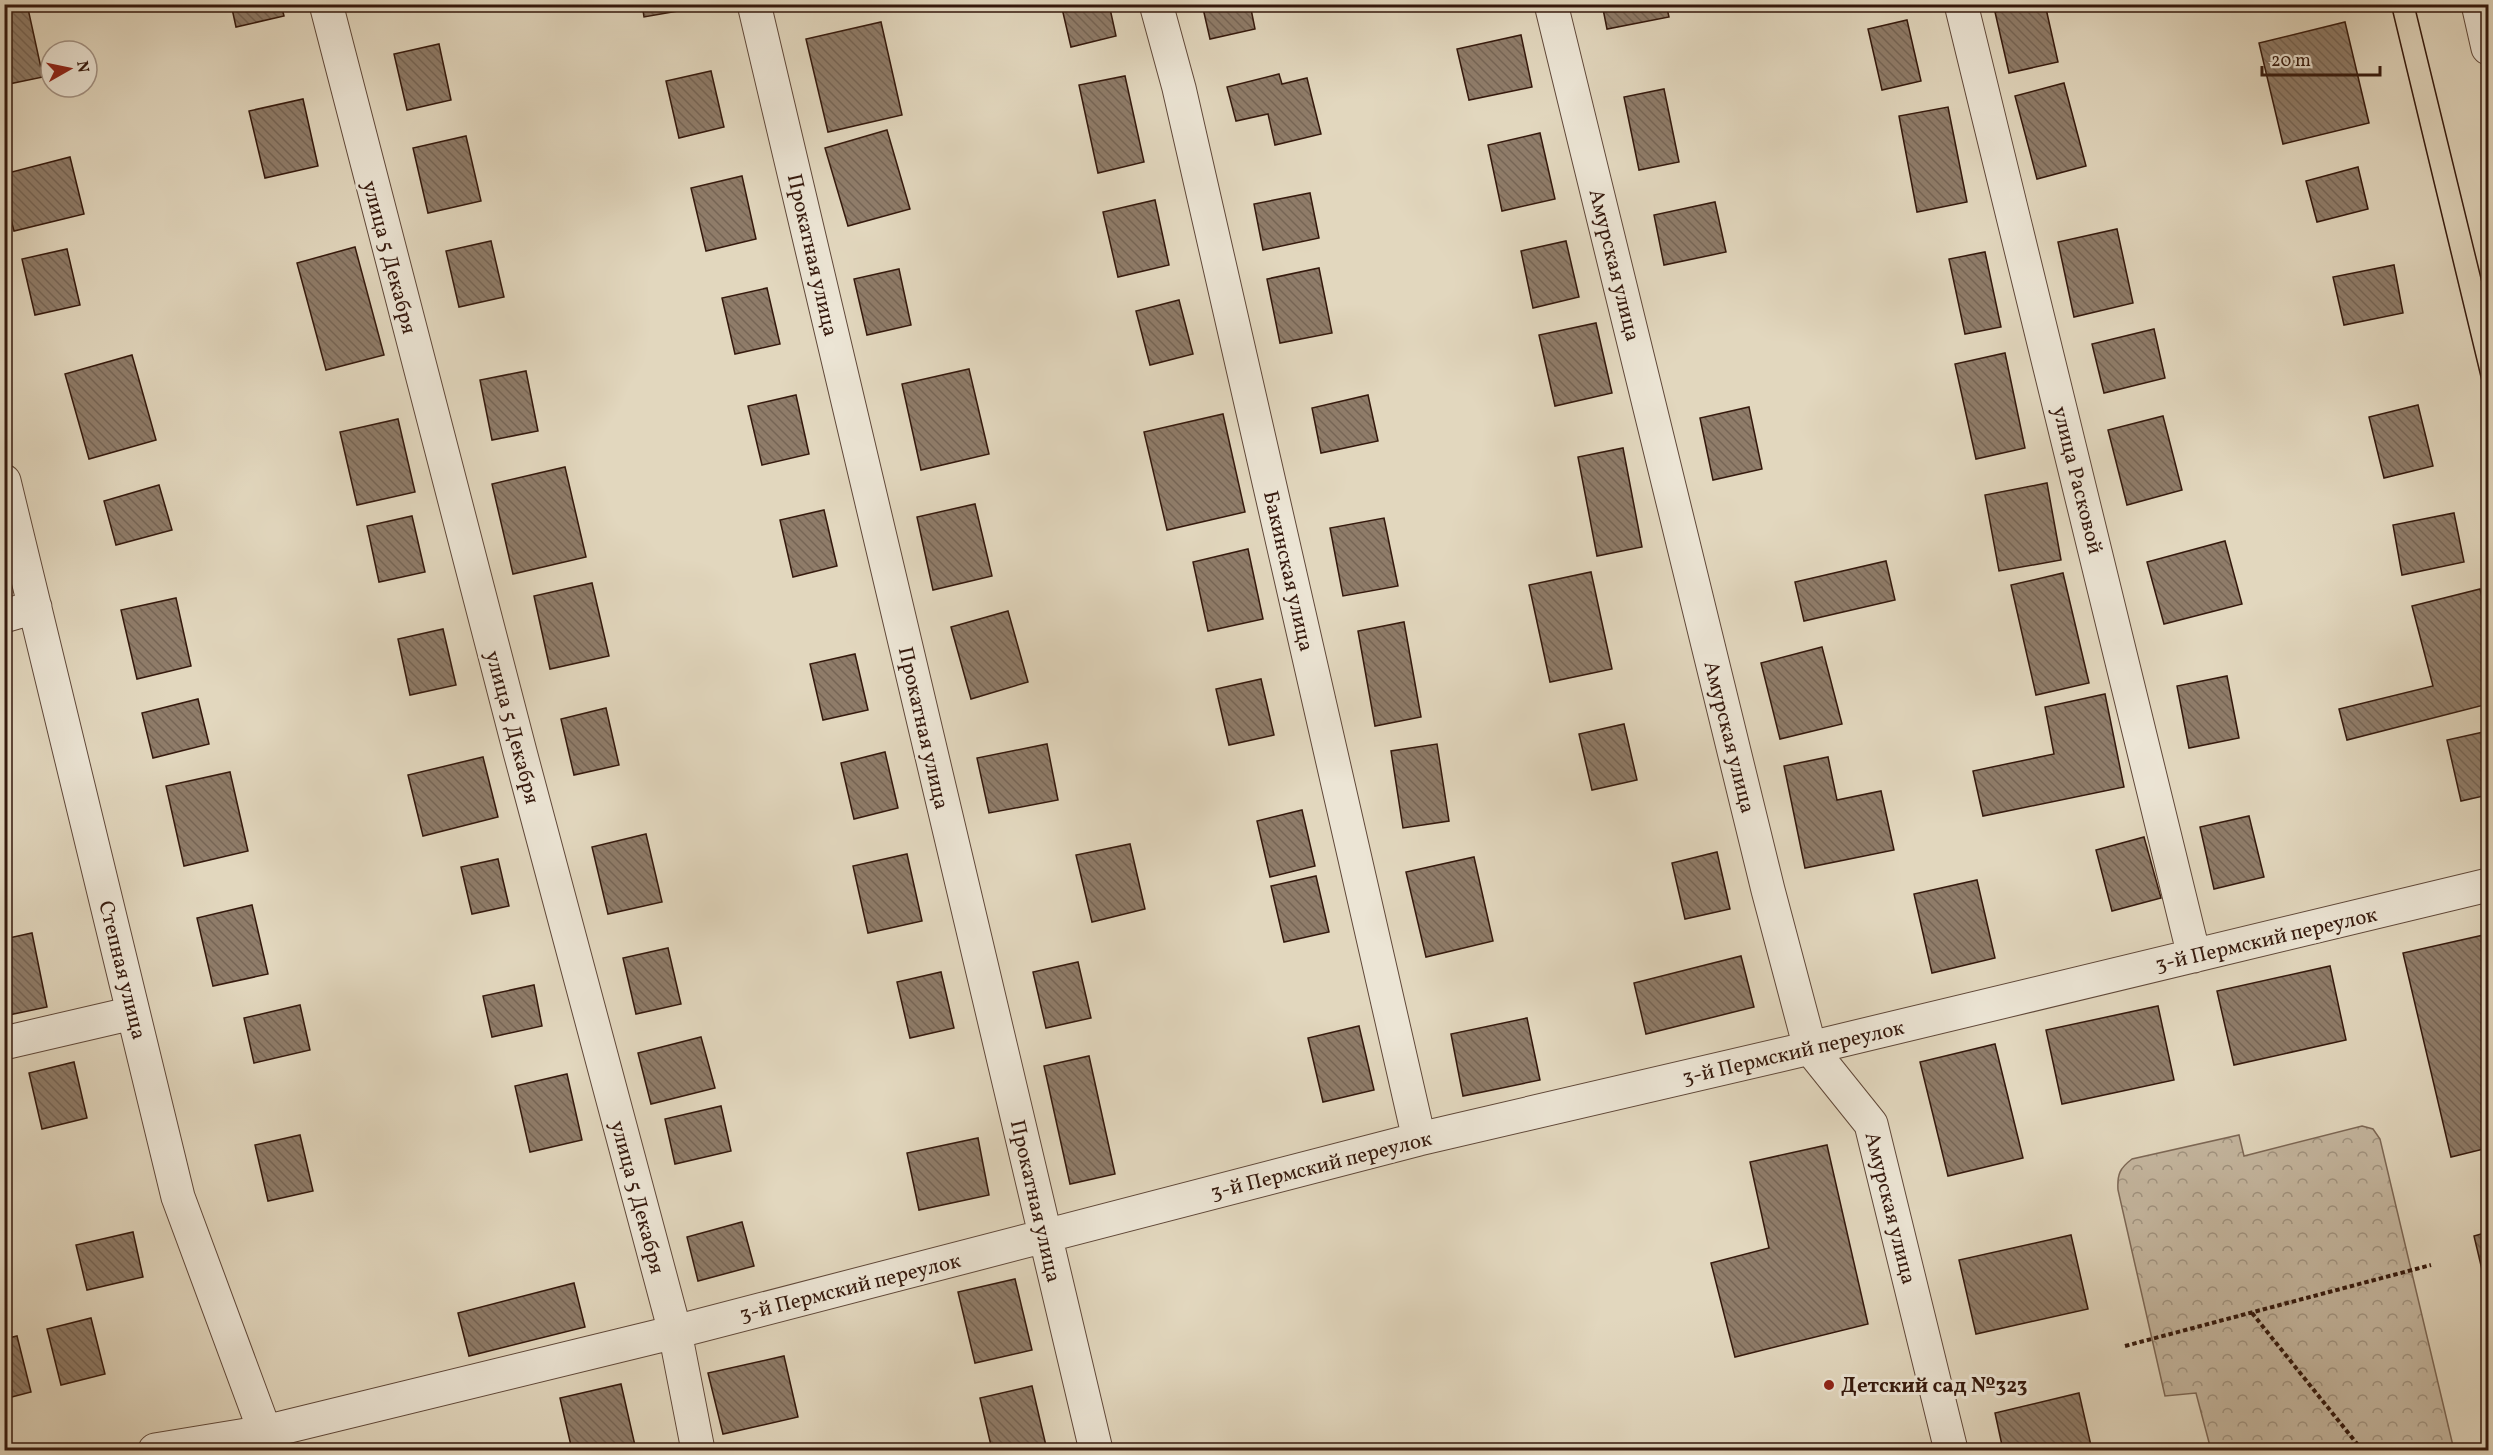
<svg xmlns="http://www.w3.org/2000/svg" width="2493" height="1455" viewBox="0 0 2493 1455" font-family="Vollkorn,serif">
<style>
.forest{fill:url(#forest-crowns);stroke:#7d6856;stroke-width:1.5}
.building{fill:url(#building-back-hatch);stroke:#35190d;stroke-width:1.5}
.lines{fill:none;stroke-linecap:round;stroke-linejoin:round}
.minor-casing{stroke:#604839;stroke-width:35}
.path{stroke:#35190d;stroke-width:4;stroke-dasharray:4.5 3;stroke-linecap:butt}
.minor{stroke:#ece5d5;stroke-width:33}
.tram{stroke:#35190d;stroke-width:1.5}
.poi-dot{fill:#8f2418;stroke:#ece5d5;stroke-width:2}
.labels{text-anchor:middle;stroke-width:6;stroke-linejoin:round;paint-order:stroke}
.street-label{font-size:21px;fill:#35190d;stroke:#ece5d5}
.poi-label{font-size:21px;font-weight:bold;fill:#35190d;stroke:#ece5d5;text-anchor:start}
</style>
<defs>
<pattern id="forest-crowns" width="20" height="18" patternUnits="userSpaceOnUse" patternTransform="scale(1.5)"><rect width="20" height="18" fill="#c5b7a0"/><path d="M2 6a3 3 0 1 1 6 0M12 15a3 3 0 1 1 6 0" fill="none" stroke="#a19481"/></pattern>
<pattern id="building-back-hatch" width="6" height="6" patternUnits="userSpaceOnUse" patternTransform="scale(1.5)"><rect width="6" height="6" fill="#8f7c69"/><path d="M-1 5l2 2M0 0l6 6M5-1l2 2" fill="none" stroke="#766555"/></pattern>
</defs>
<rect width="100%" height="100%" fill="#e2d7be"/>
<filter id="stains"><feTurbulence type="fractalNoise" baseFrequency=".00333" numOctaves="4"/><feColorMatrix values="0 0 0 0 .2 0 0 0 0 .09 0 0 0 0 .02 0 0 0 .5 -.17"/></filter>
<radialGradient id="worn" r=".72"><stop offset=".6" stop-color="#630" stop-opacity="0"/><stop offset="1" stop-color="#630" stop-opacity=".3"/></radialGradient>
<!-- forest -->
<path class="forest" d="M2362 1126 2373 1129 2380 1139 2454 1450H2211L2196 1393 2165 1396 2118 1190C2117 1174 2120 1168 2132 1159L2239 1135 2244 1156Z"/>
<!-- building -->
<path class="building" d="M21 4H27L43 77 4 85V8Z
M231 4H281L284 16 236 27Z
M642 4H689V9L644 17Z
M1061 4H1109L1116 36 1071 47Z
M1202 4H1250L1255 29 1210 39Z
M1602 4H1666L1669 17 1607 29Z
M2027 4H2045L2058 62 2009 73 1995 12Z
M1907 20 1921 81 1882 90 1868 29Z
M881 22 902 115 828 132 806 39Z
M2345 22 2369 123 2283 144 2259 43Z
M1521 35 1532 87 1469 100 1457 49Z
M439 44 451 100 407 110 394 54Z
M711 71 724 127 679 138 666 81Z
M1279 74 1282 84 1307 78 1321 134 1275 145 1268 114 1236 121 1227 87Z
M1125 76 1144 162 1098 173 1079 85Z
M2064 83 2086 166 2037 179 2015 96Z
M1664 89 1679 162 1639 170 1624 97Z
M303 99 318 166 265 178 249 111Z
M1948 107 1967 202 1917 212 1899 116Z
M887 130 910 209 848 226 825 148Z
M1540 133 1555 199 1502 211 1488 145Z
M466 136 481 201 428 213 413 148Z
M70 157 84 214 14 231 4 193V174Z
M2358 167 2368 209 2317 222 2306 181Z
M742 176 756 239 706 251 691 188Z
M1310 193 1319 238 1263 250 1254 204Z
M1155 200 1169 265 1118 277 1103 212Z
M1715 202 1726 252 1664 265 1654 215Z
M2117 229 2133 303 2074 317 2058 242Z
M491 241 504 297 459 307 446 251Z
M1566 241 1579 297 1533 308 1521 251Z
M355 247 384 355 326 370 297 263Z
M67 249 80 305 35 315 22 259Z
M1985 252 2001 327 1965 334 1949 259Z
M2394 265 2403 313 2344 325 2333 277Z
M1319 268 1332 333 1280 343 1267 279Z
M899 269 911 325 867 335 854 279Z
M767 288 780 344 735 354 722 298Z
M1179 300 1193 354 1150 365 1136 311Z
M1596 323 1612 393 1555 406 1539 335Z
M2154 329 2165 378 2104 393 2092 344Z
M2005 353 2025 448 1976 459 1955 364Z
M132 355 156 440 89 459 65 374Z
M969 369 989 454 921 470 902 384Z
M526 371 538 431 492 440 480 380Z
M796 395 809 454 762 465 748 406Z
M1368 395 1378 441 1321 453 1312 408Z
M2418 405 2433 466 2384 478 2369 417Z
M1749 407 1762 469 1713 480 1700 418Z
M1223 414 1245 512 1167 530 1144 432Z
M2163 416 2182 490 2127 505 2108 430Z
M398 419 415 492 357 505 340 432Z
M1623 448 1642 547 1597 556 1578 457Z
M565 467 586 557 513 574 492 484Z
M2047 483 2061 560 1999 571 1985 495Z
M159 485 172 530 116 545 104 501Z
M975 504 992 576 933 590 917 517Z
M824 510 837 566 793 577 780 520Z
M2454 513 2464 562 2402 575 2393 525Z
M412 516 425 572 379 582 367 526Z
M1384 518 1398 586 1343 596 1330 528Z
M2225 541 2242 604 2164 624 2147 562Z
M1248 549 1263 619 1208 631 1193 562Z
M1886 561 1895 600 1804 621 1795 582Z
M1591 572 1612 669 1550 682 1529 585Z
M2063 573 2089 683 2036 695 2011 585Z
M592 583 609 656 550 669 534 596Z
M2480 589 2488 622V704L2347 740 2339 709 2433 686 2412 606Z
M176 598 191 666 137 679 121 610Z
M1008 611 1028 682 971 699 951 627Z
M1404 622 1421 717 1375 726 1358 631Z
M443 629 456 685 410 695 398 639Z
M1822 647 1842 724 1780 739 1761 663Z
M855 654 868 710 823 720 810 664Z
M2227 676 2239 738 2189 748 2177 686Z
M1261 679 1274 735 1229 745 1216 689Z
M2105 694 2124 787 1983 816 1973 771 2054 754 2045 707Z
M198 699 209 744 153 758 142 713Z
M606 708 619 765 574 775 561 719Z
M1624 724 1637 780 1592 790 1579 734Z
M2488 731V795L2461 801 2447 740Z
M1047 744 1058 800 989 813 977 758Z
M1437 744 1449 821 1403 828 1391 751Z
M885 752 898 808 854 819 841 763Z
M483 757 498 817 423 836 408 775Z
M1828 757 1837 800 1881 791 1894 850 1805 868 1784 766Z
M230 772 248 851 184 866 166 786Z
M1302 810 1315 866 1270 877 1257 821Z
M2249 816 2264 877 2214 889 2200 827Z
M646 834 662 902 608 914 592 847Z
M2144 837 2161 898 2112 911 2096 850Z
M1130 844 1145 909 1092 922 1076 855Z
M1717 852 1730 909 1685 919 1672 863Z
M907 854 922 921 868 933 853 866Z
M1474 857 1493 941 1426 957 1406 872Z
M498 859 509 906 472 914 461 867Z
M1316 876 1329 932 1284 942 1271 886Z
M1977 880 1995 958 1932 973 1914 894Z
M252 905 268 974 213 986 197 918Z
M32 933 47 1007 4 1016V939Z
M2488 934V1148L2451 1157 2403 953Z
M668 948 681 1004 636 1014 623 958Z
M1741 956 1754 1007 1646 1034 1634 983Z
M1078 962 1091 1018 1046 1028 1033 972Z
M2330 966 2346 1040 2234 1065 2217 991Z
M941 972 954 1028 910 1038 897 982Z
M534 985 542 1026 492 1037 483 996Z
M300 1005 310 1050 254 1063 244 1018Z
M2158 1006 2174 1080 2062 1104 2046 1030Z
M1527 1018 1540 1080 1463 1096 1451 1034Z
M1359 1026 1374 1090 1323 1102 1308 1038Z
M701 1037 715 1088 651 1104 638 1053Z
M1995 1044 2023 1158 1948 1176 1920 1062Z
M1089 1056 1115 1174 1070 1184 1044 1066Z
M74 1062 87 1118 42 1129 29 1073Z
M567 1074 582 1140 530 1152 515 1086Z
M721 1106 731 1151 675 1164 665 1119Z
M300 1135 313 1191 268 1201 255 1145Z
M978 1138 989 1195 919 1210 907 1153Z
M1827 1145 1868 1324 1735 1357 1711 1263 1769 1248 1750 1162Z
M742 1222 754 1266 698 1281 687 1237Z
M133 1232 143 1277 87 1290 76 1245Z
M2488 1232V1295L2474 1236Z
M2071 1235 2088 1309 1976 1334 1959 1260Z
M1015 1279 1032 1350 975 1363 958 1292Z
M574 1283 585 1327 469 1356 458 1313Z
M91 1318 105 1374 61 1385 47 1329Z
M17 1336 31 1392 4 1399V1339Z
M784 1356 798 1417 723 1434 708 1373Z
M621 1384 636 1450H572L560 1398Z
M1032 1386 1047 1450H992L980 1398Z
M2079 1393 2092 1450H2003L1995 1413Z"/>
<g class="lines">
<defs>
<path id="minor" d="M326 4 520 752 675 1332 698 1450
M754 4 1096 1450
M1156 4 1179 88 1419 1139
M1551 4 1768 890 1810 1048 1871 1124 1951 1450
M1961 4 2194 956
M2478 4 2488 48
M4 481 178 1197 265 1432 270 1450
M4 616 35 607
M4 1043 133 1013
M155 1450 265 1432 675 1332 1419 1139 1810 1048 2488 885"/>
</defs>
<!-- minor casing -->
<use href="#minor" class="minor-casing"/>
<!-- path -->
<path class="path" d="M2252 1313 2362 1450
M2125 1346 2431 1265"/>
<!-- minor -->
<use href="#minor" class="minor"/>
<!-- tram -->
<path class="tram" d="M2391 4 2488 406
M2414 4 2488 307"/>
</g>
<!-- markers -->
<circle class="poi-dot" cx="1829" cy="1385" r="6"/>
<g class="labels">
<!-- street labels -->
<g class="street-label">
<text transform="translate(813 255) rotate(77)" y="7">Прокатная улица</text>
<text transform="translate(390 257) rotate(75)" y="7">улица 5 Декабря</text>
<text transform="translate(1615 265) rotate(76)" y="7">Амурская улица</text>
<text transform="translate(2078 480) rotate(76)" y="7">улица Расковой</text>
<text transform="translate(1289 571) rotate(77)" y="7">Бакинская улица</text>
<text transform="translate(513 727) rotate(75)" y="7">улица 5 Декабря</text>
<text transform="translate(924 728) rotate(77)" y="7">Прокатная улица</text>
<text transform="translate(1730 737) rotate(76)" y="7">Амурская улица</text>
<text transform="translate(2266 939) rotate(-13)" y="7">3-й Пермский переулок</text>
<text transform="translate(123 970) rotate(76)" y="7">Степная улица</text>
<text transform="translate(1793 1052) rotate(-13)" y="7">3-й Пермский переулок</text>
<text transform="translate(1321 1165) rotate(-14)" y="7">3-й Пермский переулок</text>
<text transform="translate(638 1197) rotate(75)" y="7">улица 5 Декабря</text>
<text transform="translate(1036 1201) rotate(77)" y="7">Прокатная улица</text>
<text transform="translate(1891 1208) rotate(76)" y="7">Амурская улица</text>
<text transform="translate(850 1287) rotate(-14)" y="7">3-й Пермский переулок</text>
</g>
<!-- poi labels -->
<g class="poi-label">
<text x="1841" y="1392">Детский сад №323</text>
</g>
</g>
<!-- margin -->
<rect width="2493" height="1455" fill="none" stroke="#e2d7be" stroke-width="24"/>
<rect x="6" y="6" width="2481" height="1443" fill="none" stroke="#35190d" stroke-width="3"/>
<rect x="12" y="12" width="2469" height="1431" fill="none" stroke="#35190d" stroke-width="1.5"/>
<!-- north arrow -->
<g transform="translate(69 69) rotate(81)"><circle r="28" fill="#ece5d5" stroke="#a39385" stroke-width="1.5"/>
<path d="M0-4.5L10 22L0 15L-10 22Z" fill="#8f2418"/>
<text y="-9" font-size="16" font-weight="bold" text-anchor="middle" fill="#35190d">N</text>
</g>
<!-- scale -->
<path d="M2262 66v9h118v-9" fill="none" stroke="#35190d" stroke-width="3"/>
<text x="2271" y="66" font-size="18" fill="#35190d" stroke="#ece5d5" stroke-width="4.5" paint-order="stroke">20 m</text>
<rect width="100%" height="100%" filter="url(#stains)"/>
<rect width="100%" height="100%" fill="url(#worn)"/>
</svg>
